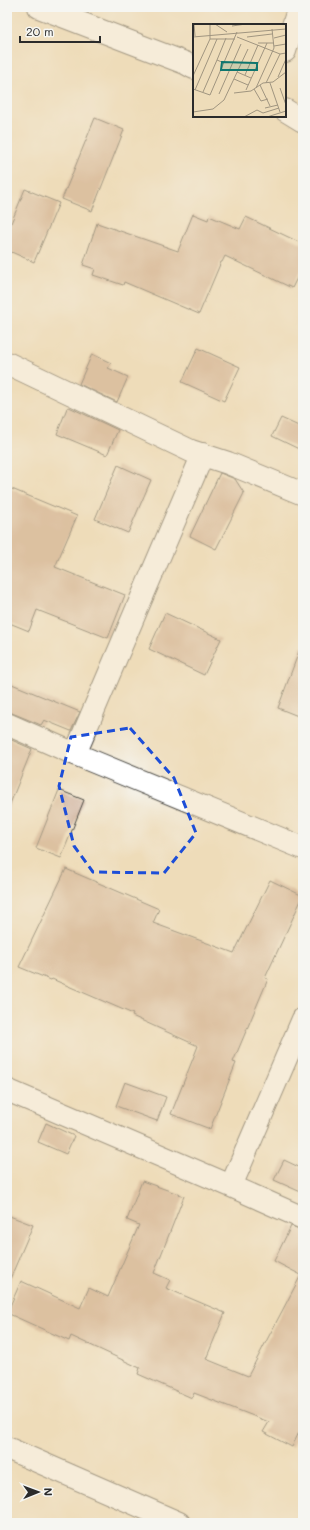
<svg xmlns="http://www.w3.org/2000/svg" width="310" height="1530" viewBox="0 0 310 1530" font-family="Mali,sans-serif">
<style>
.building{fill:#c69f82}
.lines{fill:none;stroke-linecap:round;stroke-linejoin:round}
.street-casing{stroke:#484640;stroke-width:24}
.street{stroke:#fff;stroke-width:22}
.marked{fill:none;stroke:#1d4ed8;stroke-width:3;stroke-dasharray:8 5;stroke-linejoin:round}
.inset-road{fill:none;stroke:#a09580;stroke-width:1}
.view{fill:#0f766e;fill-opacity:0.15;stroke:#0f766e;stroke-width:2}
.inset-edge{fill:none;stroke:#2b2b2b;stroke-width:2}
</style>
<rect width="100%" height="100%" fill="#f6f6f2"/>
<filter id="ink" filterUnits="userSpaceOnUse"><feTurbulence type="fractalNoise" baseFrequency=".025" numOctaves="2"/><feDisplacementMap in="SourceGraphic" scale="8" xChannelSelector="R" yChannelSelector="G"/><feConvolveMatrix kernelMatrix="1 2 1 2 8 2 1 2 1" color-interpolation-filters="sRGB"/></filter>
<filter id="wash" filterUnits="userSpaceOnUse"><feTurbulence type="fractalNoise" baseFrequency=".012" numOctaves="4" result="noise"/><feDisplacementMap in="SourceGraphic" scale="16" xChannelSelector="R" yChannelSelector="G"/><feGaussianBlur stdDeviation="0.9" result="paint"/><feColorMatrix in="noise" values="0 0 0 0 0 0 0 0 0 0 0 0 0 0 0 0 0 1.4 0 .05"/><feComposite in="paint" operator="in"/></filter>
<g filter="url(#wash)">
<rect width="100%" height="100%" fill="#eedcb9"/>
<g id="blocks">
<!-- building -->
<path class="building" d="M95 118 124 130 92 211 62 199Z
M25 189 59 203 34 262 7 250V233Z
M193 214 208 220 209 216 240 229 246 217 303 244V266L292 288 225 256 222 262H221L199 314 124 282 123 285 93 275 95 269 83 265 97 223 178 251Z
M198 348 240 367 224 401 182 382Z
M92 354 111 363 108 368 128 377 117 402 79 384Z
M69 407 118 430 107 455 57 434 67 408Z
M281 418 303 428V451L272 436Z
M118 465 151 480 128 533 95 519Z
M220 473 235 479 244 493 216 549 190 536Z
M7 487 77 516 55 567 125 595 108 638 37 610 29 631 7 622Z
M165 613 221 639 204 675 149 649Z
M301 646 303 647V718L278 708Z
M7 682 80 712 71 731 44 720 41 725 12 713 7 712Z
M7 738 32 749 8 809 7 808Z
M59 790 84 800 61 858 36 848Z
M66 869 159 909 153 923 234 953 270 880 303 896 265 978 268 979 233 1062 236 1063 210 1129 171 1114 198 1046 132 1016 133 1014 52 979 51 980 19 967Z
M125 1082 166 1097 157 1121 116 1106Z
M46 1123 74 1136 66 1154 38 1142Z
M284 1160 303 1169V1193L274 1180Z
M142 1181 184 1196 154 1273 170 1280 166 1288 225 1313 206 1359 248 1376 301 1275 274 1261 291 1226 303 1230V1424L292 1447 263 1432 269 1422 194 1393 192 1398 138 1374 140 1368 71 1336 69 1341 7 1313 21 1281 80 1308 89 1288 108 1297 139 1225 127 1220Z
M7 1215 33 1225 7 1286Z"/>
</g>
</g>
<g filter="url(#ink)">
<use href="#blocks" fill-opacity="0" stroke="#484640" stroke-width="1"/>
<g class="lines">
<defs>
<path id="street" d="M39 7 185 63 194 68
M285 51 297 13 300 7
M285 110 303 121
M7 363 191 451 228 463 303 494
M7 724 75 754 303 848
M75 754 203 454
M7 1090 231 1186 303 1218
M231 1186 303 1019
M7 1448 179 1523"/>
</defs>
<!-- street casing -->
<use href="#street" class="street-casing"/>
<!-- street -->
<use href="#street" class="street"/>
</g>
</g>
<!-- marked area -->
<path d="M0 0H310V1530H0ZM130 728 174 778 196 833 164 873 93 872 74 846 59 786 71 737Z" fill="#eedcb9" fill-opacity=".55" fill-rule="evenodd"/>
<path class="marked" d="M130 728 174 778 196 833 164 873 93 872 74 846 59 786 71 737Z"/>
<!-- overview -->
<g transform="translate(193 24)">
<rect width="93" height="93" fill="#eedcb9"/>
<path class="inset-road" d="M1 0 2 12M22 0 34 8M39 2 53 0M0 13 93 5M44 13 87 30M54 13 79 10M81 14 93 11M17 15H42M65 19H81M81 22 93 20M24 36 33 14M44 48 58 54M52 51 65 21M0 52 17 15V0M85 53 93 35M41 55 55 61M73 59 87 30 93 29M77 59 87 88M67 61 77 82M63 64 81 24 79 5M87 64 93 81M0 65 17 71 44 8M61 65 68 77 75 75M2 66 24 15M53 66 74 19M10 68 24 36 31 39M41 69 58 67 70 59 80 58 93 48M26 70 48 20M72 84 85 81M0 88 20 85 31 76 55 25M51 93 64 86 70 89 86 84M74 93 93 87"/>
<path class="view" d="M29 38 64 39V46H28Z"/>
<rect width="93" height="93" class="inset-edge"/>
</g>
<!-- margin -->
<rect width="310" height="1530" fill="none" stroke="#f6f6f2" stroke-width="24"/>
<!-- north arrow -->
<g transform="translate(38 1492) rotate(89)" stroke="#f6f6f2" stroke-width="3" paint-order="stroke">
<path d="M0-3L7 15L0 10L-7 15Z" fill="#2b2b2b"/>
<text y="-6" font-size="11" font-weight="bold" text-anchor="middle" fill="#2b2b2b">N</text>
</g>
<!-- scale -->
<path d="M20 36v6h80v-6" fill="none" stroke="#2b2b2b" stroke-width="2"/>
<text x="26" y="36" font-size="12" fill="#2b2b2b" stroke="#f6f6f2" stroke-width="3" paint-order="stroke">20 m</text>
</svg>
